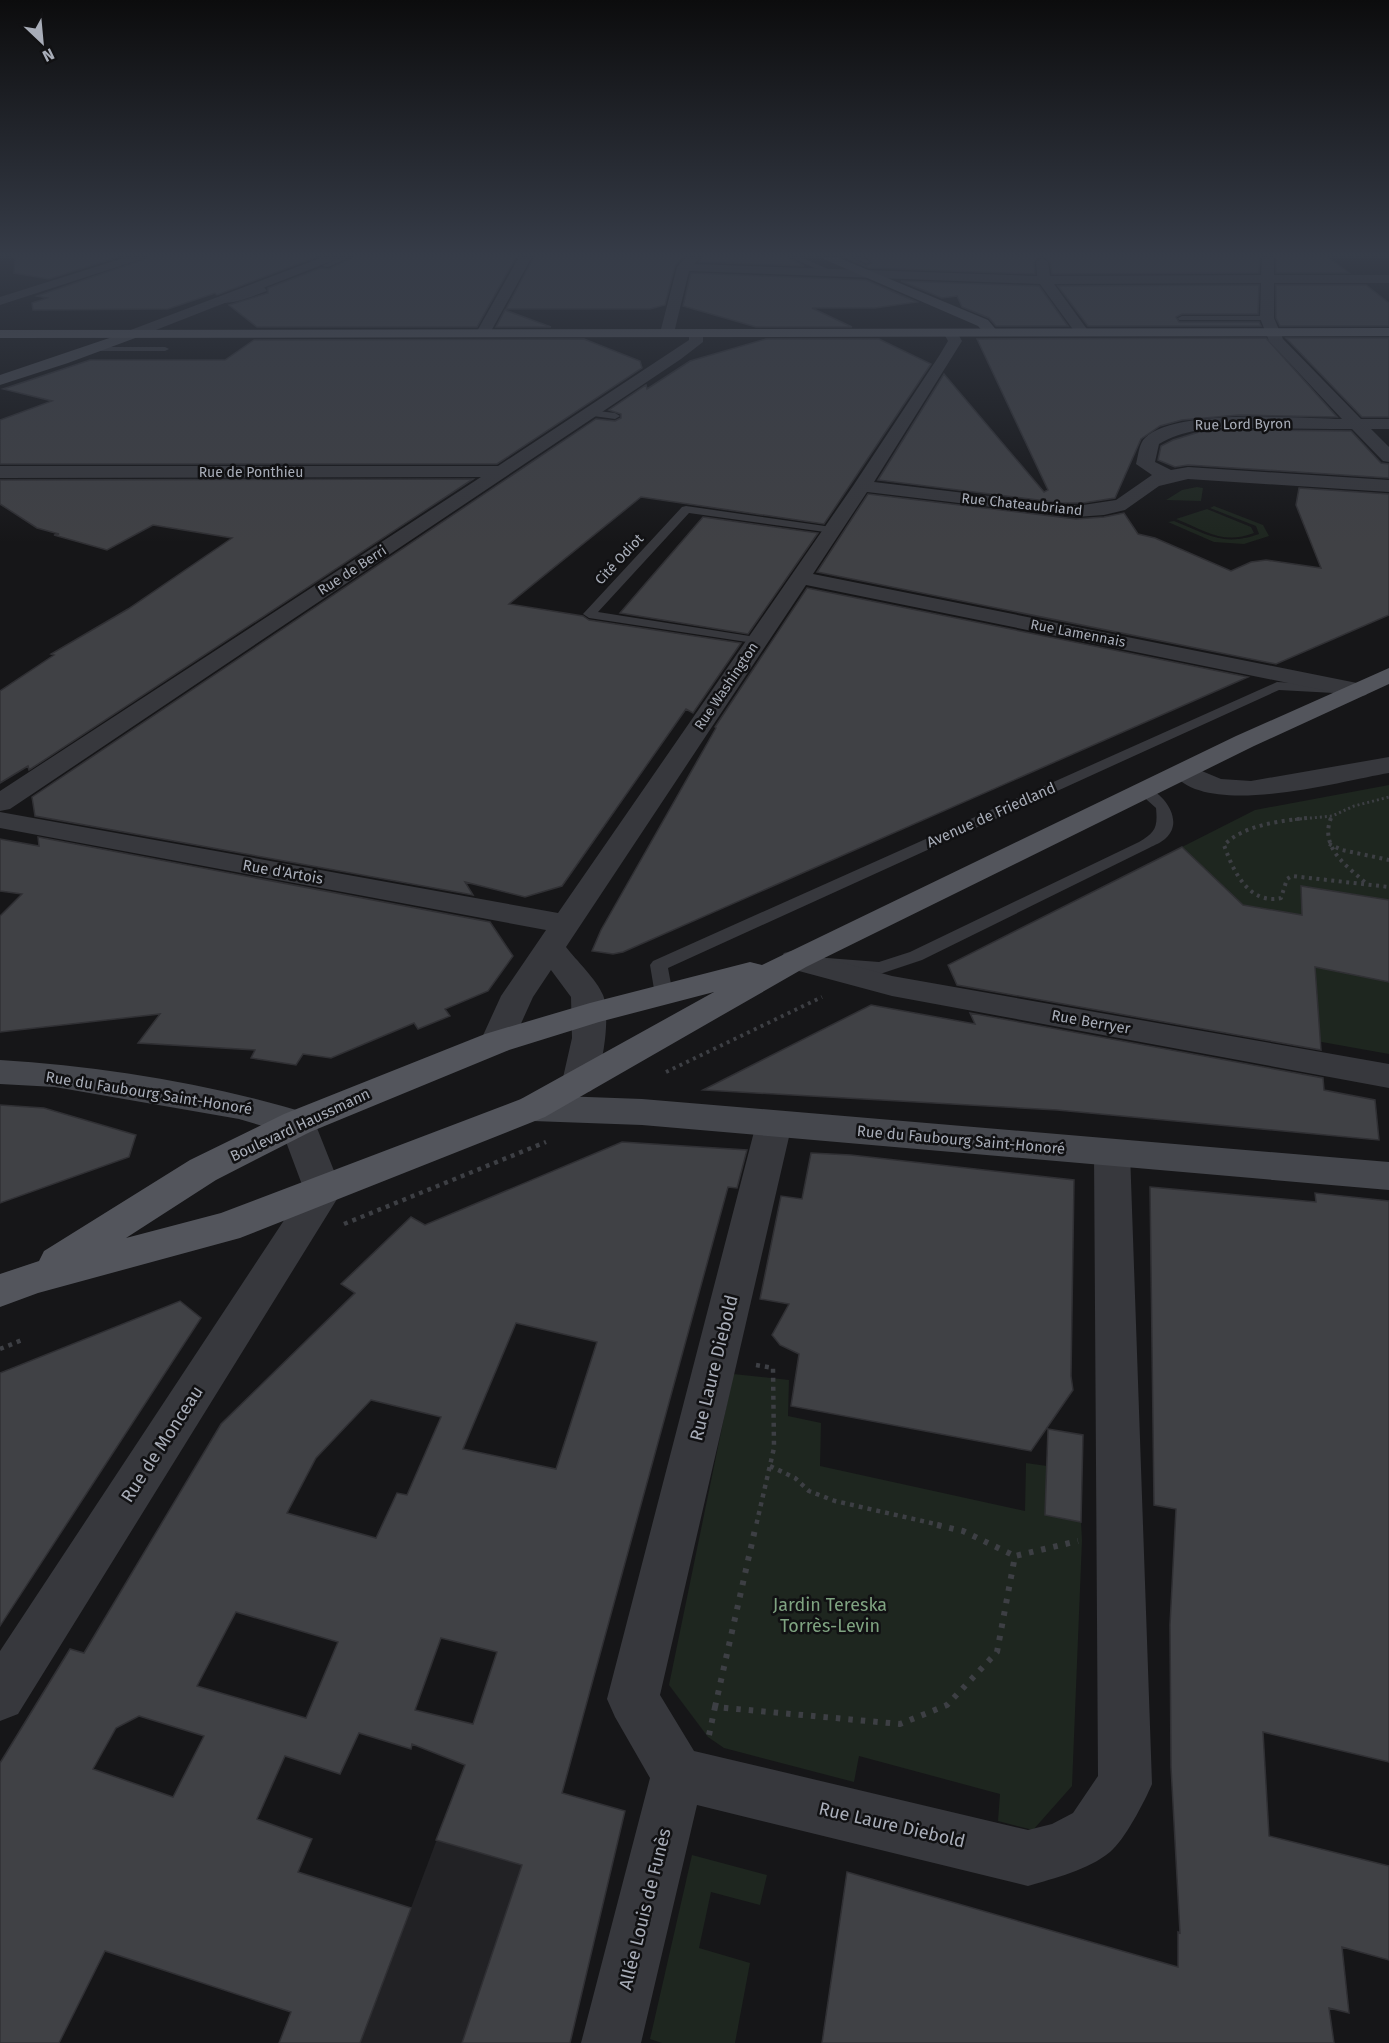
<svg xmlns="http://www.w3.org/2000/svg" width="1389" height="2043" viewBox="0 0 1389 2043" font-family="'Fira Sans',sans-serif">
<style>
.built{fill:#222225}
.green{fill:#1e261f}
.building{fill:#404145;stroke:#303034;stroke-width:1.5;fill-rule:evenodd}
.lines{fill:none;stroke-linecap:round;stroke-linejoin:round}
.path-far3{stroke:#3d3f44;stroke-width:3;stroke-dasharray:2 3;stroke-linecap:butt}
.path-far2{stroke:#3d3f44;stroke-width:4;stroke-dasharray:3 4.5;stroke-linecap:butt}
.path-far1{stroke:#3d3f44;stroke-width:4.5;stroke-dasharray:4 5;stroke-linecap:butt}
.path{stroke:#3d3f44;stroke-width:6;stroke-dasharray:4.5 8;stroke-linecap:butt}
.lane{fill:#37383d;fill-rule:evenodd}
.street{fill:#37383d;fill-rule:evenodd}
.secondary{fill:#45474d;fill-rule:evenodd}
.primary{fill:#53555c;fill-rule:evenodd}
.labels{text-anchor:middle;stroke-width:5;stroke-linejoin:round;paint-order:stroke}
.far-street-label{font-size:14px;fill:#a8adb8;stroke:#111113}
.street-label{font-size:15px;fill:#a8adb8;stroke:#111113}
.near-street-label{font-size:18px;fill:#a8adb8;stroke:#111113}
.near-park-label{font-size:18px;fill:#7fa381;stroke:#111113}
</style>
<rect width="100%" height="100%" fill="#161618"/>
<!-- built -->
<path class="built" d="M465 1765 625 1811 570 2043H360Z"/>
<!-- green -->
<path class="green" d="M1197 487 1203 488 1201 501 1166 500 1182 490Z
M1214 506 1263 525 1269 536 1244 544 1214 542 1168 522 1174 521C1207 534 1223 547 1259 534L1256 526 1210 508Z
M1207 509 1251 527 1254 533C1223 545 1206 531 1176 519Z
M1389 785V1054L1226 1025 1231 894 1182 847 1255 810Z
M733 1374 789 1380 788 1416 821 1423 820 1466 1025 1511 1026 1463 1047 1466 1045 1515 1081 1522 1082 1540 1072 1786 1033 1830 998 1821 1000 1794 859 1756 854 1782 724 1748 708 1737 669 1685Z
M692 1855 767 1875 760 1905 711 1892 699 1948 750 1963 735 2043H662L650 2039Z"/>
<!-- building -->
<path class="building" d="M15 257H118L49 279 14 273Z
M150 257H316L217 295 215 293 168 309 33 310 32 303 47 298 37 296Z
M353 257H516L477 327H257L229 305 268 293V288L321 268 329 269Z
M534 257H683L675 266 665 305 650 309H506Z
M702 257H788L804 266 699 262Z
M844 257H850L866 266 872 263 867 257H1039L1034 262 1035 274 869 268Z
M1045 257H1260L1259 273 1052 274 1050 262Z
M1276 257H1328L1349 273H1276Z
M691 273 866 280 917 302 875 308H812L852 327H756L683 306Z
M901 281 1039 286 1068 326H996L989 318 962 307 957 296 942 298Z
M1259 285 1258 314H1182L1176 317 1179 322H1259L1261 326H1088L1058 286Z
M1276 285H1366L1389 303V326H1280L1276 318Z
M505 310 551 327H496Z
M1266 338 1337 417 1239 415 1182 420 1160 426 1141 439 1115 498 1083 503H1062L878 480 944 374 1044 492 1048 490 977 339Z
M1286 338H1389V417H1362Z
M584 339 640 361 642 368 497 464H0V420L52 401 3 389 90 360H225L254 340Z
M766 339H879L931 364 824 524 641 497 509 604 583 616 589 620 741 643 693 713 686 709 562 886 525 897 465 882 473 895 35 816 32 797 596 419 615 421 621 418V414L609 410 646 385 647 389 690 361Z
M1226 430 1351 431 1381 463 1389 464V478L1188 465 1175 467 1158 460 1161 446 1173 440 1199 432Z
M473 479 29 770 28 766 0 783V691L54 655 51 654 128 609 232 538 153 525 107 550 54 535 59 534 37 528 0 504V480Z
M1299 488 1389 494V615L1276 664 817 572 868 494 1076 519 1104 517 1124 513 1138 534 1155 538 1231 571 1251 562 1266 560 1321 568 1296 505Z
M703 517 818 533 748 634 620 613Z
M807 588 1248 677 623 952 613 954 592 951 601 930 716 728 715 727Z
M38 837 490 922 513 956 488 991 445 1009 450 1016 418 1029 414 1023 331 1058 303 1054 296 1065 251 1058 255 1050 138 1043 160 1014 0 1032V916L22 894 0 891V839L39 846Z
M1182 847 1243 905 1302 915 1301 886 1389 900V982L1315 967 1321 1050 957 985 948 965Z
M871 1005 975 1024 970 1013 1323 1078 1324 1090 1375 1100 1379 1140 1057 1110 703 1090Z
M0 1105 44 1108 136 1135 129 1157 0 1203Z
M622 1142 747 1150 737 1188 728 1187 562 1793 625 1811 570 2043H462L522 1865 436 1840 465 1765 412 1744 411 1749 359 1733 340 1774 285 1756 257 1819 312 1839 298 1872 411 1908 360 2043H279L291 2012 105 1951 59 2043H0V1763L70 1649 84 1653 221 1424 355 1293 341 1284 411 1217 425 1225ZM516 1323 597 1342 556 1469 463 1449ZM371 1400 441 1417 407 1495 397 1493 376 1538 287 1513 316 1458ZM236 1612 338 1642 306 1718 197 1686ZM441 1638 497 1652 473 1724 415 1710ZM139 1716 204 1736 173 1797 93 1769 116 1728Z
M811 1153 851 1155 1074 1180 1071 1376 1073 1390 1031 1451 791 1406 799 1354 780 1345 772 1335 789 1304 760 1299 781 1196 802 1199Z
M1150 1187 1316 1202 1315 1193 1389 1201V1762L1263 1732 1269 1836 1389 1866V1960L1342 1947 1349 2013 1329 2008 1334 2043H822L847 1872 1178 1967V1932L1180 1933 1171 1767 1170 1625 1176 1509 1154 1505Z
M180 1301 201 1318 0 1626V1373Z
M1048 1429 1083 1435 1081 1522 1045 1515Z"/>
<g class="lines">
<!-- path-far3 -->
<path class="path-far3" d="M1290 820 1332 816 1354 806 1389 797
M1330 820 1332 816"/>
<!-- path-far2 -->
<path class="path-far2" d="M1307 818C1279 821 1244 825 1224 845 1233 871 1249 905 1281 898L1287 879 1292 876 1389 887
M1331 818C1319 848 1348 867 1367 884
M1329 844 1342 850 1389 860
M666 1072 822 997"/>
<!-- path-far1 -->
<path class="path-far1" d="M344 1224 546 1142
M0 1349 22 1340
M756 1365 773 1368 774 1448 756 1526
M770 1466 795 1478 809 1491 835 1501 944 1526"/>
<!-- path -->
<path class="path" d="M937 1525 963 1531 1015 1556
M715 1707 756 1525
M709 1735 715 1707 900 1724 947 1705 997 1652 1015 1556 1078 1541"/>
<!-- lane -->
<path class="lane" d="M341 257H351L328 267 322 266Z
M790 257H800L835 272 828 274Z
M852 257H862L870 262 867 264Z
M264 287 267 291C252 296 229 308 214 300L240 296Z
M1182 316H1267L1271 318 1267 320H1179L1178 318Z
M90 347H165L169 349 165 351H93L89 349Z
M589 410 615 413 620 416 615 419 586 415 584 413Z
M686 506 832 527 837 530 832 533 689 513 598 612 756 637 760 638 762 641 760 644 589 618 583 614 682 507Z
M1277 682 1334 685 1341 689 1334 693 1279 690 668 968 673 995 670 999H658L655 995 650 965 653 961Z
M1144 787C1163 791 1185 821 1166 838 1162 842 1155 845 1149 848L922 960 880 974 827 968 821 967 818 963 821 959 827 958 879 962 910 952 1139 842C1155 832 1158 828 1156 808L1137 791Z"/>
<!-- street -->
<path class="street" d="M127 257H148L0 305V297Z
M323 257H342L138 337H128L126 334 128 331Z
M519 257H532L490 333 488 336H478L476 333Z
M686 257H700L694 264 1037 276 1036 262 1042 258 1048 262 1050 276 1261 275 1262 257H1274V275H1389V283H1274V318L1283 339 1361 419H1389V429H1371L1389 447V462L1383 461 1352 429C1324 429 1296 429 1268 428 1231 428 1192 424 1159 444L1155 462 1171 470 1188 467 1389 480V492L1188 479 1159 486 1125 510 1104 515 1076 517 867 492 813 574 1357 683 1366 685 1369 690 1366 695 1357 697 806 585 566 947C576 960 597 980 603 995 611 1016 603 1071 591 1091L579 1094 567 1091 562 1082 572 1038 571 997 551 970 533 997 509 1050 497 1053 485 1050 480 1042 501 996 546 930 0 828V812L558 913 853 486 939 356 948 341 943 332 945 329H955L962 341 874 482 1062 505H1083L1116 500 1152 475 1136 464C1138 457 1139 443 1145 438 1175 408 1299 418 1342 419L1269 341 1260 318 1261 283 1054 284 1089 332 1082 336 1077 335 1040 284 689 271 674 333 672 336H662L660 333 677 267Z
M696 329 703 333V342L681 359 10 809 0 811V791L481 477 0 478V466H498L689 340V333Z
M1389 757V773C1340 781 1205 820 1172 772L1176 766 1185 764 1221 779 1251 781Z
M795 950 892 976 1389 1064V1088L892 996 784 967 779 960 784 953Z
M297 1110 310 1114 315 1123 342 1191 18 1714 0 1721V1651L304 1190 279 1123 284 1114Z
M774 1111 787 1115 792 1124 660 1695 694 1751 1028 1830 1052 1824 1073 1813 1098 1776 1094 1152 1099 1142 1112 1139 1125 1142 1130 1152 1152 1784C1145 1801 1124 1841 1110 1852 1088 1870 1055 1878 1028 1886L697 1805 641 2043H581L650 1778 615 1717 607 1699 756 1124 761 1115Z"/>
<!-- secondary -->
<path class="secondary" d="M819 257H837L988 320 998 332 991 336 986 335 978 326Z
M133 330 138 331 140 334 138 337 68 363 0 385V375Z
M0 1060C102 1066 212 1084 310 1114L315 1123 310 1132 297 1136 239 1119 55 1087 0 1084Z
M533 1095 642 1099 1389 1162V1190L642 1125 533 1121 521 1117 515 1108 521 1099Z"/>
<!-- primary -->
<path class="primary" d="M1389 328V336L0 338V330Z
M1389 668V684L1254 746 806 967 545 1117 240 1238 38 1293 0 1307V1274L39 1261 44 1251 190 1160 284 1114 485 1034 590 1003 750 962 762 965 1236 736ZM714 992 521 1099 221 1213 126 1238 216 1180 310 1132 509 1050 599 1022Z"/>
</g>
<!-- sky -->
<linearGradient id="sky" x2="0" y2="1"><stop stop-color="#0c0c0d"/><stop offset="0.47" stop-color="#363c48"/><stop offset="1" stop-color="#363c48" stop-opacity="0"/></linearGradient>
<rect width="1389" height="543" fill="url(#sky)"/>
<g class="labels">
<!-- far-street labels -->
<g class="far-street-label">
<text transform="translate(1243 424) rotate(-1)" y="5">Rue Lord Byron</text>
<text x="251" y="477">Rue de Ponthieu</text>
<text transform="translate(1022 504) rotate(6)" y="5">Rue Chateaubriand</text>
<text transform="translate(619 559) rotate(-47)" y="5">Cité Odiot</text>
<text transform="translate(352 570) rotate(-33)" y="5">Rue de Berri</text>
<text transform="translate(1078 633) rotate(11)" y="5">Rue Lamennais</text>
<text transform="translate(726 686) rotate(-56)" y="5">Rue Washington</text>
</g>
<!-- street labels -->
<g class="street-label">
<text transform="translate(991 815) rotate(-24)" y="5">Avenue de Friedland</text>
<text transform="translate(283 872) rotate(10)" y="5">Rue d'Artois</text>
<text transform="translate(1091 1022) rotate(10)" y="5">Rue Berryer</text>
<text transform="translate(149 1093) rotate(9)" y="5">Rue du Faubourg Saint-Honoré</text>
<text transform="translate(300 1125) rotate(-25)" y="5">Boulevard Haussmann</text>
<text transform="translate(961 1140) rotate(5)" y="5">Rue du Faubourg Saint-Honoré</text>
</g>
<!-- near-street labels -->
<g class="near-street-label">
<text transform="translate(714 1368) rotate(-76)" y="6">Rue Laure Diebold</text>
<text transform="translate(162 1444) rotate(-57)" y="6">Rue de Monceau</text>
<text transform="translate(892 1825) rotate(13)" y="6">Rue Laure Diebold</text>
<text transform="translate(645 1909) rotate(-76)" y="6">Allée Louis de Funès</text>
</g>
<!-- near-park labels -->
<g class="near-park-label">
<text x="830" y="1611">Jardin Tereska<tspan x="830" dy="21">Torrès-Levin</tspan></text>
</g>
</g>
<!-- north arrow -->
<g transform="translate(42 42) rotate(154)" stroke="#111113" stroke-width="4.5" paint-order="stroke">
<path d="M0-4.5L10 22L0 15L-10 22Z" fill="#a8adb8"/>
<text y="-9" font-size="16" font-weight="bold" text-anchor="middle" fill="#a8adb8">N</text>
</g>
</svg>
